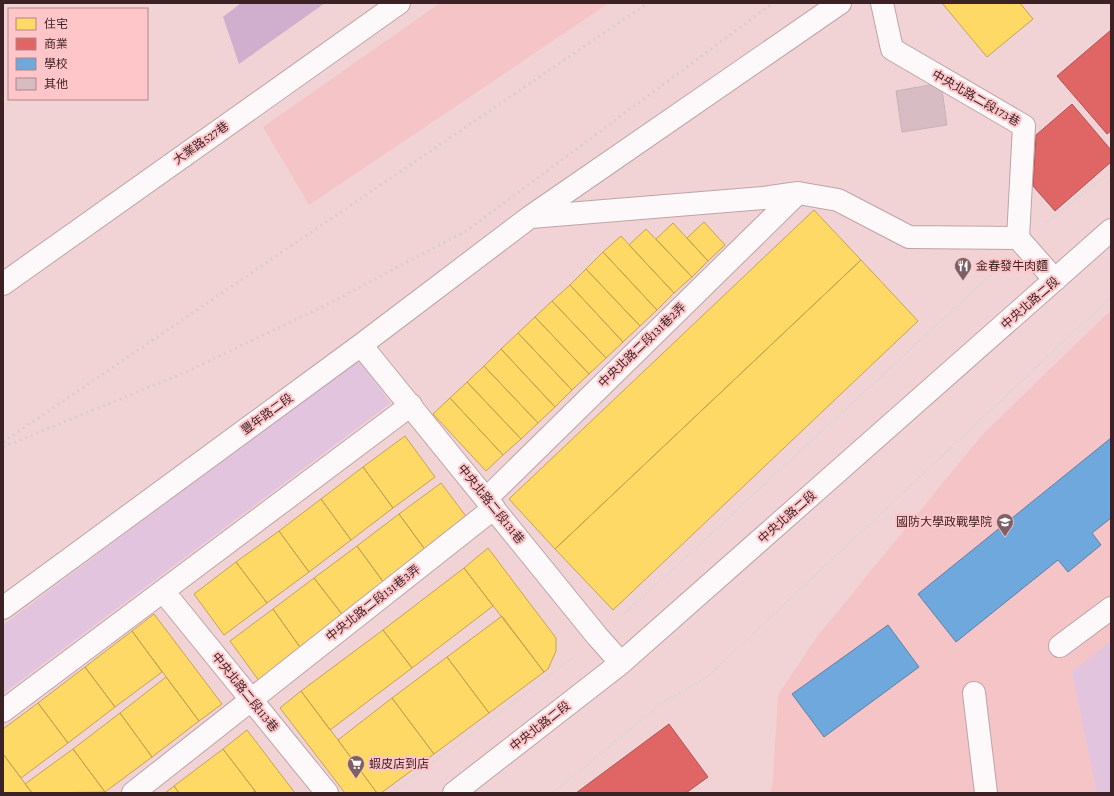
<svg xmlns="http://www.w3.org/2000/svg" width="1114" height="796" viewBox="0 0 1114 796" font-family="'Crimson Pro','Noto Sans TC',serif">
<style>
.built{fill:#f4c4c7}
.green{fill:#e3c4df}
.forest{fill:#d0aecd}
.homes{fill:#ffd966;stroke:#c5a252}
.shops{fill:#e06666;stroke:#af5252}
.schools{fill:#6fa8dc;stroke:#6080a5}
.building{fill:#d8bcc3;stroke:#cbb1b7}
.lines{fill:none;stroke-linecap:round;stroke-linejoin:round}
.minor-casing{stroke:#bea4a6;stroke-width:24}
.path{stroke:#ded5d5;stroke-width:2.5;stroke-dasharray:2 2;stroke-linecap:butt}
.minor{stroke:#fdf8f9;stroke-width:22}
.rail{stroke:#d7cece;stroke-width:3;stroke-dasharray:2 4;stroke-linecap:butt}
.labels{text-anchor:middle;stroke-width:4;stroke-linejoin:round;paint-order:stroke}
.street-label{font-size:12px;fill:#3d2225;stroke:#ffc6ca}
.poi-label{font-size:12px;fill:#3d2225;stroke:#ffc6ca;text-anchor:start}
</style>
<rect width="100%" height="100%" fill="#f2d3d5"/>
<!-- built -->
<path class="built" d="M440 3H609L309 205 263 127Z
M1111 310V793H771L773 779 778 695 816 638 982 435Z"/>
<!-- green -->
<path class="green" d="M358 359 391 403 3 694V625Z
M1111 641V793H1097L1072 672Z"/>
<!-- forest -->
<path class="forest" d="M241 3H325L239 64 223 17Z"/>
<!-- homes -->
<path class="homes" d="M942 3H1020L1033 19 987 57Z
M814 210 861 260 555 549 509 499Z
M704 222 725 245 708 261 687 238Z
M673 223 708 261 692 277 656 239Z
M646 229 692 277 674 293 629 245Z
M621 236 674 293 657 310 603 252Z
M603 252 657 310 640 326 586 269Z
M861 260 918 321 613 610 555 549Z
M586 269 640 326 623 342 570 285Z
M570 285 623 342 606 358 552 301Z
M552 301 606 358 589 374 535 317Z
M535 317 589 374 572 390 518 333Z
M518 333 572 390 555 407 501 349Z
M501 349 555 407 538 423 484 366Z
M484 366 538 423 521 439 467 382Z
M467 382 521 439 503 455 450 398Z
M450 398 503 455 486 471 433 414Z
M405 436 435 477 393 508 363 467Z
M363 467 393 508 351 540 321 499Z
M441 483 471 523 429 555 399 514Z
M321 499 351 540 309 572 279 531Z
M399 514 429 555 387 587 357 546Z
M279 531 309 572 267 603 236 562Z
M357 546 387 587 345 618 314 578Z
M488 548 556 638V651L548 669 544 672 464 568Z
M236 562 267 603 224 635 194 594Z
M464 568 493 606 412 668 383 630Z
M314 578 345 618 302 650 273 609Z
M273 609 302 650 260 682 230 641Z
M154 614 222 704 199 721 132 631Z
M502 616 544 672 489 713 447 657Z
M383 630 412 668 330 730 301 691Z
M132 631 162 672 115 707 85 667Z
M447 657 489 713 434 754 392 698Z
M85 667 115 707 68 743 38 703Z
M166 677 199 721 152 757 120 713Z
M301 691 338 740 377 793H345L280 708Z
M392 698 434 754 381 793H377L338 740Z
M38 703 68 743 21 778 3 754V729Z
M120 713 152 757 105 792 73 749Z
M247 730 295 793H257L255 791 223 749Z
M73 749 105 792 32 793 25 784Z
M223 749 255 791 252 793H179L174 786Z
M3 754 21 778 32 793H3Z
M174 786 179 793H165Z"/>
<!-- shops -->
<path class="shops" d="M1111 30V131L1107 134 1057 76Z
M1072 104 1111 150V162L1055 211 1033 186 1036 135Z
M669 724 708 777 686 793H576Z"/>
<!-- schools -->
<path class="schools" d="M1111 438V518L1092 533 1101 545 1068 572 1058 560 956 642 918 594Z
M888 625 919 667 824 737 792 694Z"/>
<!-- building -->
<path class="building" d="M941 83 947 125 902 132 896 91Z"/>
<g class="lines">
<defs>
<path id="minor" d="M882 3 892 49 1024 126 1018 238
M531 217 763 198 798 193 838 200 909 237 1018 238 1055 280
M3 284 399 3
M361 345 597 636 621 663
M487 498 798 193
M163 591 327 793
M3 608 361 345 530 217 840 3
M1060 646 1111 608
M974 693 986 793
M3 711 411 405
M133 793 494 508
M454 793 621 663 1111 230"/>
</defs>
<!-- minor casing -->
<use href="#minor" class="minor-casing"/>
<!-- path -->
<path class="path" d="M1047 222 1111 172
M622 616 995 271
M391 793 574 657
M553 793 662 703 706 678 1111 297"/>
<!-- minor -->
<use href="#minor" class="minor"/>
<!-- rail -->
<path class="rail" d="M3 442 648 3
M3 447 184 373 324 306 466 231 773 3"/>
</g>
<!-- icons -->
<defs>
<symbol id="restaurant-pin" viewBox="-11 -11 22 30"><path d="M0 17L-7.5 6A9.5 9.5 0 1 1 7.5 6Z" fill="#7c6063" stroke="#ffc6ca"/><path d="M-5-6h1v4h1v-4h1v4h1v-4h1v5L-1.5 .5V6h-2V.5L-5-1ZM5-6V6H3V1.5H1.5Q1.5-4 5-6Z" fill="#fff"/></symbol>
<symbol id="university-pin" viewBox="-11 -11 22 30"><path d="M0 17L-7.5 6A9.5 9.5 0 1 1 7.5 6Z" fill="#7c6063" stroke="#ffc6ca"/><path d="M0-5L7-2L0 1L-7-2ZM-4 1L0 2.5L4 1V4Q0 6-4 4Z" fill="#fff"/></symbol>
<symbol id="supermarket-pin" viewBox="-11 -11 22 30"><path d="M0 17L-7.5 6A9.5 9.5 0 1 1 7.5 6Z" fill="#7c6063" stroke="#ffc6ca"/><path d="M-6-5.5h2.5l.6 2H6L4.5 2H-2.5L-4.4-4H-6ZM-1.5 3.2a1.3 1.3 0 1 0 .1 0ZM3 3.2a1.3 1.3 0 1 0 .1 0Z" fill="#fff"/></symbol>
</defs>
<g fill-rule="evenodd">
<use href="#restaurant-pin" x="953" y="256" width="20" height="27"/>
<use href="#university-pin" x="995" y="512" width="20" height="27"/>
<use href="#supermarket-pin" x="346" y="754" width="20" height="27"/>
</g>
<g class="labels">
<!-- street labels -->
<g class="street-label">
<text transform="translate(976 98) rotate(30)" y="4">中央北路二段173巷</text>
<text transform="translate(201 143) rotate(-35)" y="4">大業路527巷</text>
<text transform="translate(1030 303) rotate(-41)" y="4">中央北路二段</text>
<text transform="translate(642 345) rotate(-44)" y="4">中央北路二段131巷2弄</text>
<text transform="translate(267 414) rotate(-36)" y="4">豐年路二段</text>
<text transform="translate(491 504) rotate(51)" y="4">中央北路二段131巷</text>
<text transform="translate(787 517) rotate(-41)" y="4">中央北路二段</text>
<text transform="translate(373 603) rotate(-38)" y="4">中央北路二段131巷3弄</text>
<text transform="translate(245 692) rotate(51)" y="4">中央北路二段113巷</text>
<text transform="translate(540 726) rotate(-38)" y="4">中央北路二段</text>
</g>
<!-- poi labels -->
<g class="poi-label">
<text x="976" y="270">金春發牛肉麵</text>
<text x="992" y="526" text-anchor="end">國防大學政戰學院</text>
<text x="369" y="768">蝦皮店到店</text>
</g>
</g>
<!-- border -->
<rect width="1114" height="796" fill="none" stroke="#3d2225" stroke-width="8"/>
<!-- legend -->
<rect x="8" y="8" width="140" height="92" fill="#ffc6ca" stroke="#b18488"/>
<rect x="16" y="18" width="20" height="12" fill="#ffd966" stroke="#b18488"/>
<text x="44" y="28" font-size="12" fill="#3d2225">住宅</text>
<rect x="16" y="38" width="20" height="12" fill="#e06666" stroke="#b18488"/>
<text x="44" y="48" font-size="12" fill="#3d2225">商業</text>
<rect x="16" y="58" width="20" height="12" fill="#6fa8dc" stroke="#b18488"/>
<text x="44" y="68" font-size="12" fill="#3d2225">學校</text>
<rect x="16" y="78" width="20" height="12" fill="#d8bcc3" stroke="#b18488"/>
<text x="44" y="88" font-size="12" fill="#3d2225">其他</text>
</svg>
